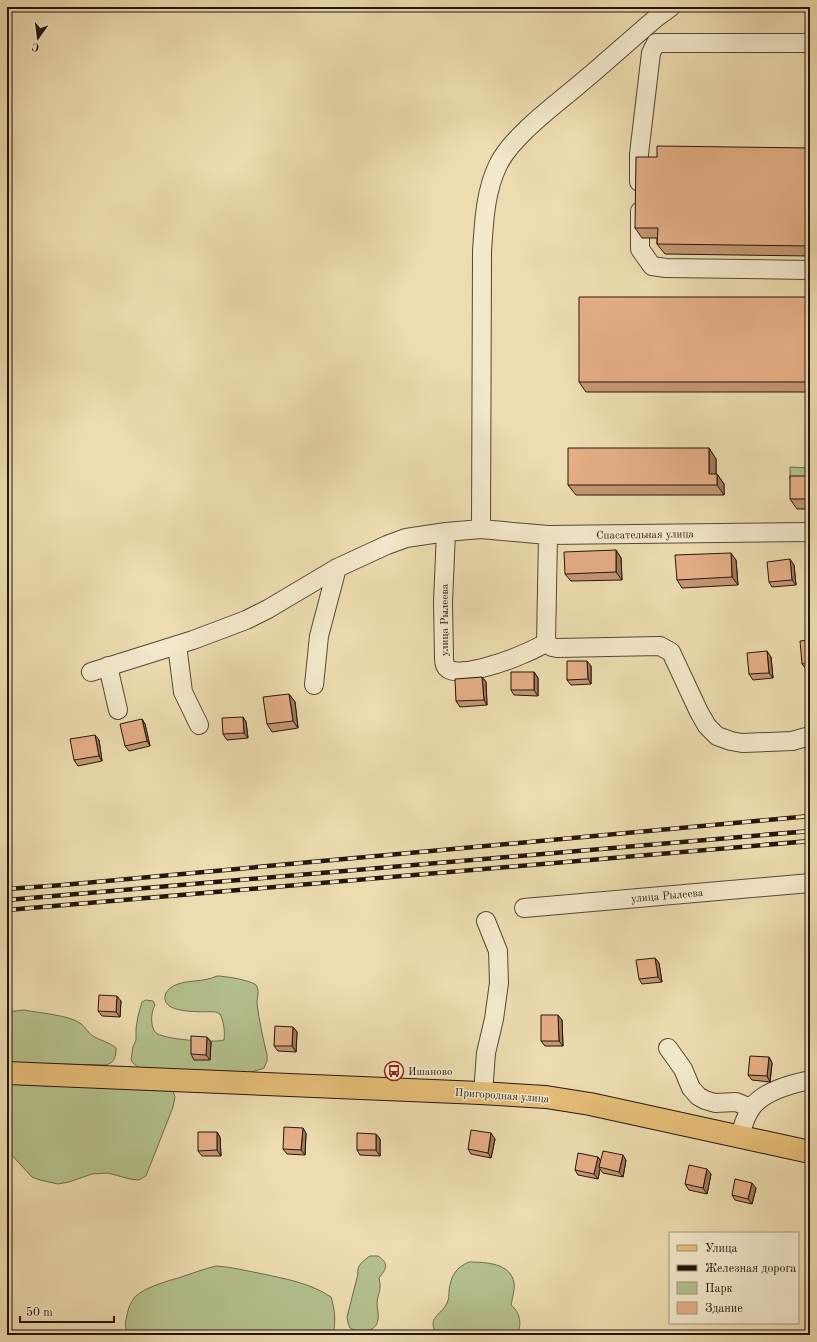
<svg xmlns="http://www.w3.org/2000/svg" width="817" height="1342" viewBox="0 0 817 1342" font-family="'Old Standard TT',serif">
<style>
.green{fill:#b4c18d;stroke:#6c6b4d}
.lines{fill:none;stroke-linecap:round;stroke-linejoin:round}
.minor-casing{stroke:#564736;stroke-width:20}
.major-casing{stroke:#24150d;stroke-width:24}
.minor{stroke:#f3e8cb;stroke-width:18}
.major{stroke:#e6be78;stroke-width:22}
.rail-casing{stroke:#24150d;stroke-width:4.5}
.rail{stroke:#f3e8cb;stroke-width:3;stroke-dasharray:9;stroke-linecap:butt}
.wall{fill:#c59673;stroke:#24150d}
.shaded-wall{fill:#a07a5e;stroke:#24150d}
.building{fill:#e5ae86;stroke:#24150d}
.labels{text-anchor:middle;stroke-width:3;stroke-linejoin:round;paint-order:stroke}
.street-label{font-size:11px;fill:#24150d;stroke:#f3e8cb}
.poi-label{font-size:11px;fill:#24150d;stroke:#f3e8cb;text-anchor:start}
</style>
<rect width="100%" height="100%" fill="#ecdcaf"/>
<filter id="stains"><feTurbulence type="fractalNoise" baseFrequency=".005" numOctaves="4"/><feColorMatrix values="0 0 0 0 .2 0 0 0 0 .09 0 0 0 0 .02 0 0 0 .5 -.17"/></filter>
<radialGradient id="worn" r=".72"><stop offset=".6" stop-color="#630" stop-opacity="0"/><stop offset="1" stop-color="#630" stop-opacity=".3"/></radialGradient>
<!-- green -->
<path class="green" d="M806 422H810V480H790V467L808 468Z
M217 976C224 976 250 980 256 985 260 990 257 998 257 1003 259 1021 263 1038 267 1055V1061L264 1068 249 1073 141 1069 134 1064 131 1060 133 1047 136 1040V1029L138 1016 142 1002 146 1000 153 1001 155 1005C151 1012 150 1025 155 1032 162 1040 214 1043 224 1040 225 1032 224 1022 220 1014L216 1012C204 1011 162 1015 165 996 166 990 172 986 178 984 190 980 204 982 217 976Z
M24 1010C39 1013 68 1015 80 1023 85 1026 88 1033 93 1036 101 1041 109 1042 116 1048 116 1057 115 1062 106 1065L7 1063V1012Z
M7 1083 173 1091 175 1097 173 1107 146 1176 139 1180 130 1179 108 1173 92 1174 69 1182 58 1184 40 1180 32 1177 7 1150Z
M370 1256H378C390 1264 386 1269 379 1278 382 1291 378 1292 377 1303 377 1309 379 1314 378 1319 377 1333 359 1333 350 1328L348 1323 347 1317 358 1274C356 1266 364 1260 370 1256Z
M469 1262C485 1262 511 1263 514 1283 515 1290 512 1299 511 1305 520 1312 523 1326 516 1335H437C426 1317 441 1316 447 1303 449 1299 449 1294 449 1291 451 1276 455 1268 469 1262Z
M216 1266C232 1267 247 1271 263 1274 286 1279 310 1283 331 1297 335 1310 336 1322 333 1335H130C124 1329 125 1323 127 1315 128 1309 131 1301 136 1296 144 1288 167 1281 178 1278 191 1274 203 1269 216 1266Z"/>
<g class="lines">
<defs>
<path id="minor" d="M639 182V154L651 53 656 43H810
M640 211V249L652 266 666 268 810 270
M481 529 482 251C484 222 485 192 498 165 511 138 552 107 575 88 603 65 629 41 656 18L671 7
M446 532 481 529 548 535 810 532
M546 643 548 535
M177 645 183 692 199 725
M108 666 118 710
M91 672 193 640 246 620 268 609 337 568 387 545 406 538 446 532 443 602 444 658C444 662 445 667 448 669 461 678 510 660 523 654 531 651 538 647 546 643L552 647 557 648 660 646 671 652 699 712 707 726 717 736 731 741 742 743 792 741 810 736
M314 685 319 636 337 568
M524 908 810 883
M668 1048 683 1069 691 1088 698 1096 705 1100 715 1103 736 1102 751 1108
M483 1093 486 1053 494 1019 499 983 498 951 486 921
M740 1136C743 1126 745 1116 752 1107 764 1091 791 1084 810 1080"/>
<path id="major" d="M7 1073 480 1093 546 1097 590 1104 810 1152"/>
</defs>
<!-- minor casing -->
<use href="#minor" class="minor-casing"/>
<!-- major casing -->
<use href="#major" class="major-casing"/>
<!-- minor -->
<use href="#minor" class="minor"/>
<!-- major -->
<use href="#major" class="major"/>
<defs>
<path id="rail" d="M7 889 63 885 810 816
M7 900 810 831
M7 910 810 841"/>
</defs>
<!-- rail casing -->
<use href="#rail" class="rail-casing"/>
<!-- rail -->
<use href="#rail" class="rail"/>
</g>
<!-- wall -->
<path class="wall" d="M810 148V256L665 254 657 244V238H642L635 228 657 157Z
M810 297V392H586L579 382Z
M709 448 716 459V474H717L724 484V495H576L568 485Z
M810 476V509H797L790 499Z
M616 550 621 558 622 580 571 581 565 574Z
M736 560 738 585 682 588 677 580Z
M794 565 796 585 772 587 769 582Z
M810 640V669H806L802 664Z
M771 657 773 678 753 680 749 674Z
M591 666V684L571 685 567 680Z
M534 672 538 678V696L514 695 511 690Z
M482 677 486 682 487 705 460 707 456 701Z
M289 694 295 702 298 728 272 732 267 724Z
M243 717 246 722 248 738 227 740 223 734Z
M142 719 145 724 150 746 129 751 125 746Z
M99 740 102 761 78 766 74 760Z
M655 958 659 963 662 982 642 984 639 979Z
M121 1001 120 1017 102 1016 98 1011Z
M562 1020 563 1046H545L541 1041Z
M293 1027 297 1032 296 1052 278 1051 274 1046Z
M207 1037 211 1042 210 1060H194L191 1054Z
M769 1057 772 1063 770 1082 752 1080 748 1075Z
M217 1132 220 1137 221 1156H202L198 1151Z
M306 1133 305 1155 287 1154 283 1149Z
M376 1134 380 1139V1156L360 1155 357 1150Z
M495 1139 491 1158 471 1154 468 1149Z
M598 1157 601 1161 626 1160 623 1177 603 1173 600 1169 598 1179 578 1175 575 1170Z
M711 1174 707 1194 689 1190 685 1184Z
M756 1188 752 1204 735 1200 732 1195Z"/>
<!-- shaded-wall -->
<path class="shaded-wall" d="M709 448 716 459V484L709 474Z
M717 474 724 484V495L717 485Z
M616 550 621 558 622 580 616 572Z
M731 553 736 560 738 585 732 577Z
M790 559 794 565 796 585 792 580Z
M767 651 771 657 773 678 769 673Z
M587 661 591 666V684L588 679Z
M534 672 538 678V696L534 690Z
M482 677 486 682 487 705 484 700Z
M289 694 295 702 298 728 293 721Z
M243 717 246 722 248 738 244 733Z
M142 719 145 724 150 746 147 741Z
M95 735 99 740 102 761 99 756Z
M655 958 659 963 662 982 658 977Z
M117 996 121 1001 120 1017 116 1012Z
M558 1015 562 1020 563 1046 559 1041Z
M293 1027 297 1032 296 1052 292 1046Z
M207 1037 211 1042 210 1060 206 1055Z
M769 1057 772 1063 770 1082 767 1076Z
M303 1128 306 1133 305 1155 301 1150Z
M217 1132 220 1137 221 1156 217 1150Z
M491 1133 495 1139 491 1158 488 1153Z
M376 1134 380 1139V1156L376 1150Z
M623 1155 626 1160 623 1177 619 1172Z
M598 1157 601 1162 599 1167 600 1169 598 1179 594 1174Z
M707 1169 711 1174 707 1194 703 1188Z
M752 1183 756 1188 752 1204 748 1199Z"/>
<!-- building -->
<path class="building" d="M657 146 810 148V246L657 244 658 228H635L636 157H657Z
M579 297H810V382H579Z
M568 448H709V474H717V485H568Z
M790 476H810V499H790Z
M616 550V572L565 574 564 552Z
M731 553 732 577 677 580 675 555Z
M790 559 792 580 769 582 767 562Z
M810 640V663L802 664 800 641Z
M767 651 769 673 749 674 747 653Z
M567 661H587L588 679 567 680Z
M511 672H534V690H511Z
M482 677 484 700 456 701 455 679Z
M289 694 293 721 267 724 263 697Z
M243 717 244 733 223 734 222 718Z
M142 719 147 741 125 746 120 724Z
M95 735 99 756 74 760 70 739Z
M655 958 658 977 639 979 636 960Z
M99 995 117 996 116 1012 98 1011Z
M541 1015H558L559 1041H541Z
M275 1026 293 1027 292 1046H274Z
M191 1036 207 1037 206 1055 191 1054Z
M750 1056 769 1057 767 1076 748 1075Z
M284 1127 303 1128 301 1150 283 1149Z
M471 1130 491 1133 488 1153 468 1149Z
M198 1132H217V1150L198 1151Z
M357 1133 376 1134V1150H357Z
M603 1151 623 1155 619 1172 599 1167Z
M578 1153 598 1157 594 1174 575 1170Z
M689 1165 707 1169 703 1188 685 1184Z
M735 1179 752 1183 748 1199 732 1195Z"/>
<!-- icons -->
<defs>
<symbol id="bus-ring" viewBox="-11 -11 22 22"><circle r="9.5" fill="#f3e8cb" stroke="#8f2418" stroke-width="1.5"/><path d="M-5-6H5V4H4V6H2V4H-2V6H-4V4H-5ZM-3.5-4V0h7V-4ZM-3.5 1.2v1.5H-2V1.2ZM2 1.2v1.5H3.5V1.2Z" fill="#8f2418"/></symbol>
</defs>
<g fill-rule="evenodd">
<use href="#bus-ring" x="383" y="1060" width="22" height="22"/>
</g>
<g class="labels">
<!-- street labels -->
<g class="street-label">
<text transform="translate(645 534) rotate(-1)" y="4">Спасательная улица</text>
<text transform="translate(444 620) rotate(-90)" y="4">улица Рылеева</text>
<text transform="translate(667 895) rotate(-5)" y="4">улица Рылеева</text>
<text transform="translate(502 1095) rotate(4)" y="4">Пригородная улица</text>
</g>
<!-- poi labels -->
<g class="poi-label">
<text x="408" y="1075">Ишаново</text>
</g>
</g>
<!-- margin -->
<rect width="817" height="1342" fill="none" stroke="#ecdcaf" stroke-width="24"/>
<rect x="8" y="8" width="801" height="1326" fill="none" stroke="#24150d" stroke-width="2"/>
<rect x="12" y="12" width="793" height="1318" fill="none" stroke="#24150d"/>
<!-- legend -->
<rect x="669" y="1232" width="130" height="92" fill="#f3e8cb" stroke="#a0947f"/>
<rect x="677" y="1245" width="20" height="6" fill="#e6be78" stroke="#a0947f"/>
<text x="705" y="1252" font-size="12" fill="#24150d">Улица</text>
<rect x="677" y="1265" width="20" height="6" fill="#24150d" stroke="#a0947f"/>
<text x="705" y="1272" font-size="12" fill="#24150d">Железная дорога</text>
<rect x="677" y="1282" width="20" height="12" fill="#b4c18d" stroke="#a0947f"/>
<text x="705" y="1292" font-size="12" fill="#24150d">Парк</text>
<rect x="677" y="1302" width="20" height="12" fill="#e5ae86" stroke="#a0947f"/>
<text x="705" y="1312" font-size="12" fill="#24150d">Здание</text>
<!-- north arrow -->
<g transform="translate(38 38) rotate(194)" stroke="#f3e8cb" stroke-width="3" paint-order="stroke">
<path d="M0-3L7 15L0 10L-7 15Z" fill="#24150d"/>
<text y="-6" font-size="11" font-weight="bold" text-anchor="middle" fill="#24150d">С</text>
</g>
<!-- scale -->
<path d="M20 1316v6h94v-6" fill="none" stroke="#24150d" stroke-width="2"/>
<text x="26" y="1316" font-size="12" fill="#24150d" stroke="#f3e8cb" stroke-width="3" paint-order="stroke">50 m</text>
<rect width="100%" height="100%" filter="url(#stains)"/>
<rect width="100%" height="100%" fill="url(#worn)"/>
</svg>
